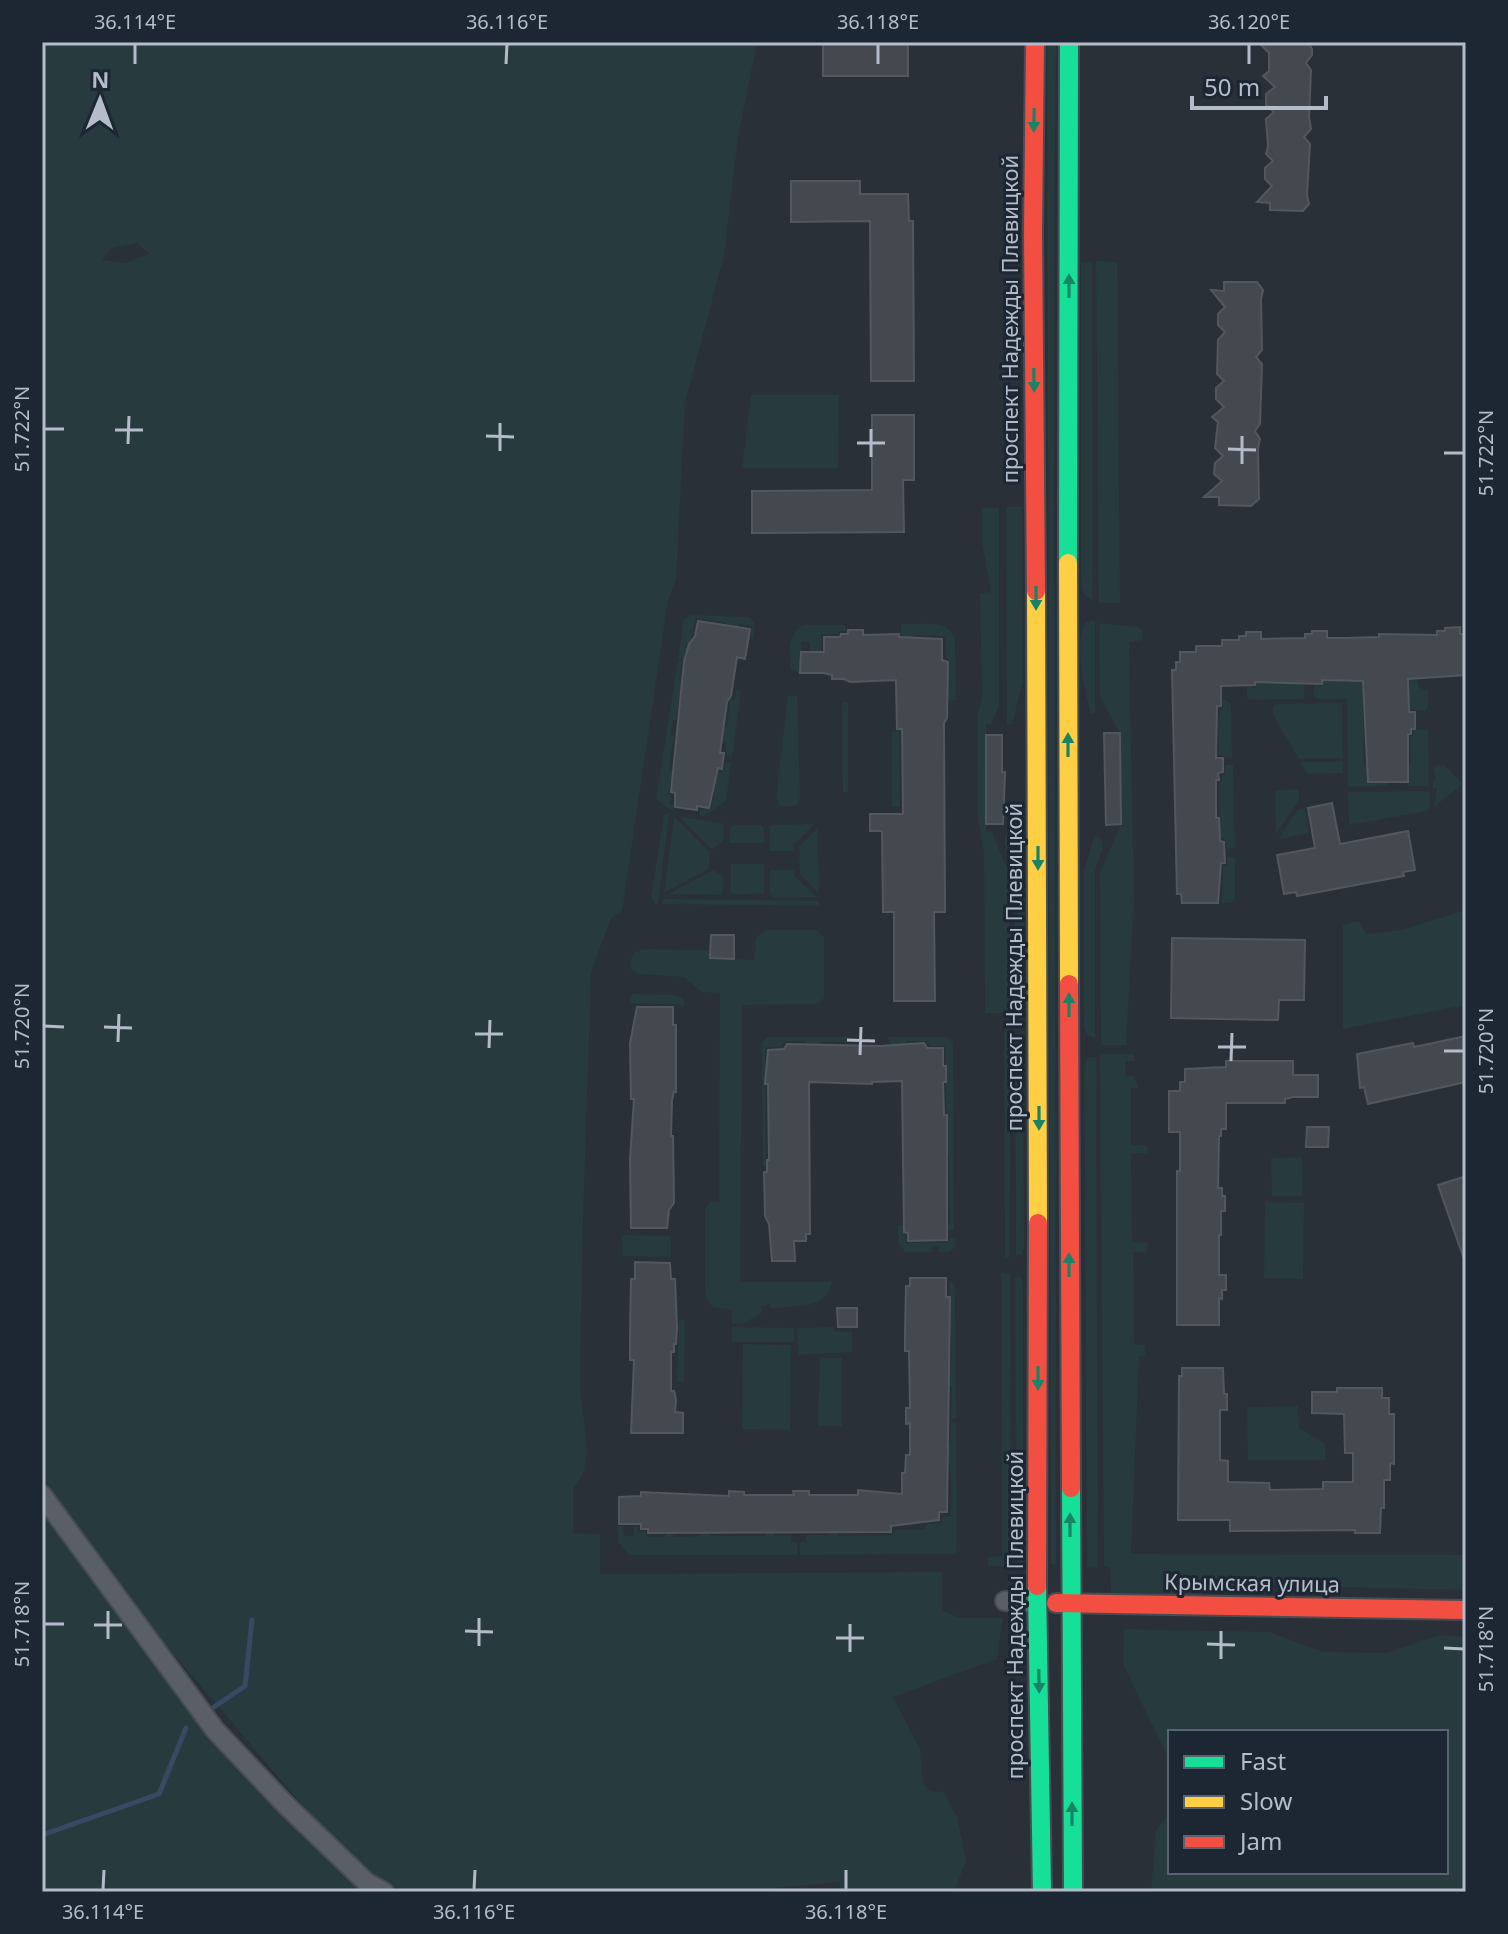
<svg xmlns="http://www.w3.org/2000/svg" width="1508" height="1934" viewBox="0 0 1508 1934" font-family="'Noto Sans',sans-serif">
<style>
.green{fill:#273a3e;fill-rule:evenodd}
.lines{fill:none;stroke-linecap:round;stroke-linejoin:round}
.stream{stroke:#384963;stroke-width:5}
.building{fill:#444950;stroke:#52575f;stroke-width:2}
.street-casing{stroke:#484c53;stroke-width:22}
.fast-casing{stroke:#484c53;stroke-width:22}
.slow-casing{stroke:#484c53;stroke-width:22}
.jam-casing{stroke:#484c53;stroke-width:22}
.street{stroke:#5a5e66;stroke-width:18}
.fast{stroke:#16e098;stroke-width:18}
.slow{stroke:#ffcf43;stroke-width:18}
.jam{stroke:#f24e42;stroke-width:18}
.oneway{fill:#1a8366}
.ticks{fill:none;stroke:#b4bcc9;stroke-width:3}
.labels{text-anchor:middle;stroke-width:6;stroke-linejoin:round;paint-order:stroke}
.street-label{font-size:22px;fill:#b4bcc9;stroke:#1d2633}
.neatline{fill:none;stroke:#b4bcc9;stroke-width:3}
.ticks-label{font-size:20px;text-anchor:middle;fill:#b4bcc9}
</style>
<rect width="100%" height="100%" fill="#2a3038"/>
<!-- green -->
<path class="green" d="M42 42H757L738 137 724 255 685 403 676 579 668 600 622 911 611 918 591 972C587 1109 581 1247 580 1384 580 1418 599 1461 573 1489V1533L600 1534V1574L942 1572V1611L961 1618H1003L997 1659 893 1697 920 1749 923 1784 931 1791 944 1792 957 1817 966 1860 954 1892H841L839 1882 774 1888 772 1892H400L371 1874 333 1841 135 1609 42 1481ZM137 243 150 254 125 263 102 260 111 248Z
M1047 42H1056L1054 261 1056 1565 1051 1564Z
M1096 261 1117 262 1120 603H1099Z
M1081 262H1092L1093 601 1084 595 1081 582Z
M751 395H839L838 468H742Z
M1006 507H1022L1023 681 1012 724H1007Z
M982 508H999V706L991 724 986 725V831L992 832 1009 873V1013H985L984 852 978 817 977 717 982 698 980 593 991 592 982 542Z
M691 615 749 617 755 623 753 639H751L752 626 739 624 738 628 726 626V623L696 618 685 660 678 659 684 619Z
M1095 621V713L1091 714C1085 691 1073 643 1086 622Z
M1099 623 1137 627 1143 631 1142 640 1129 643 1134 899 1126 1045H1101L1100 872 1121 824 1120 733 1100 697Z
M901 624C919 625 949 618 955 639L956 700 946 701V688L949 687 950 661 946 657 945 636 914 635 913 638H901Z
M805 625H845L846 631H838V634H821V652H810V642H801L800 673 791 670C788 654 788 630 805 625Z
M678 660 682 661 679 678 682 680 676 720H673L671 735 674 736 669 769 674 770 668 794 671 795 670 804 675 805 674 811 670 810 656 799Z
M1350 677H1366V694L1363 695 1364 765H1387V786L1348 787 1347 699H1317L1314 696V686H1323V681L1349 682Z
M1409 677 1418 682V687L1428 691V707L1425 711 1409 709Z
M1256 682 1303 683 1305 696 1303 699 1250 700 1247 697V685L1256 688Z
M736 690 741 691 732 757 727 756 725 743 722 742 723 727H727L730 700H734Z
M788 696H797L800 797 798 804 788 807 779 805 776 797Z
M1223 699 1231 703 1232 758 1219 755 1218 717H1220V710L1223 709Z
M842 702H848V792H843Z
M1340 703 1342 705 1343 758 1299 759 1273 715V707L1277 704Z
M1419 729 1428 731 1429 786H1408V764H1411L1410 736H1413V731Z
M892 732H899L900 807H892Z
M726 762 731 763 726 801 704 816 699 815 700 810 711 809 718 772H724Z
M1300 762H1343V773L1308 774Z
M1225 765H1233L1235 848 1227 849 1225 839 1220 838 1219 783 1222 782V775L1225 774Z
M1444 765 1463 784 1434 807 1437 788H1433V779H1436L1433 766Z
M1299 789V800L1276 834 1275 790Z
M1429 791 1430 808 1427 811 1349 825 1348 792Z
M1305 808 1309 833 1279 839 1298 809Z
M664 814H669L658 904H655L651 897Z
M674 817 709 852V868L664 893Z
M679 817 721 823 724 826 723 842 712 849Z
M814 824 794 844V851H770V827L772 825Z
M733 825H761L764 828V843H730V828Z
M818 828 819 893 800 874 799 847Z
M1008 834H1012L1023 873 1024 1002 1015 1009V872L1005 845V836Z
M1098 836 1102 840 1103 847 1095 871V1038L1087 1035 1084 1028V871L1094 837Z
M1227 857H1235V898L1231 903H1222L1223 866 1227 865Z
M731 864H764V893L734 895 731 892Z
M713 870 724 877 722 895 669 894Z
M770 870H794L795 877 816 897H773L770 893Z
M663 899 819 901V906L663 904Z
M1466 910V1005L1343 1029V925L1359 921 1366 934 1402 930Z
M766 930H816L824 937V998L817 1004 742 1005 740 1282H832C825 1312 794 1304 771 1309L769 1304 761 1307 762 1312 745 1323 732 1324V1310L713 1307 706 1298 705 1289V1208L710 1202 719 1201 720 993 702 992 684 977 638 974 631 969 630 961 634 953 643 949 710 950 711 958 754 960 756 938Z
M632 994 675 995 683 998 685 1005 629 1003Z
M1004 1032H1010V1257H1005Z
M1015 1034 1021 1035 1023 1040 1024 1247 1022 1254H1016Z
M767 1037H849V1042H821V1045H806L805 1041H785L781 1047H765L766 1166H763L762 1042Z
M888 1037H947L953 1042 954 1230H946V1225L950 1224 949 1155 947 1154 945 1046H931L926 1041H906V1044H890Z
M1100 1054H1134V1061H1125V1076H1134L1139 1088H1131V1145H1147V1153L1131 1154 1132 1242 1148 1243 1147 1252H1133L1134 1344 1145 1345V1355L1139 1356 1131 1554 1466 1555V1590L1334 1587 1288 1590V1583H1271V1589L1250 1588 1196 1595 1111 1593 1110 1567 1104 1566Z
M1090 1057H1096L1098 1567 1087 1568 1084 1068 1085 1061Z
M1302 1157 1303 1196H1272L1271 1158Z
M1265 1202 1304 1203 1303 1279 1264 1278Z
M898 1225H903L906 1243H948L949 1238H955V1247L949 1252H939V1246H933L932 1252H906L899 1246Z
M622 1235 671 1236V1257L622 1256Z
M1001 1273 1010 1274 1011 1566H988V1557L1002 1556Z
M1015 1276 1021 1277 1023 1282V1566H1017Z
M949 1280 954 1285 955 1293 956 1418H951L952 1386H949L952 1352Z
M679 1320H685L684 1381H677Z
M732 1327 794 1328V1342H732Z
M834 1327V1331L852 1332V1352L798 1355 797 1328Z
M743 1344 791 1345 790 1430 742 1429Z
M820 1358H842V1426H818Z
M1298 1406 1299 1428 1325 1444V1460H1248L1247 1407Z
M951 1423H956L957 1551 954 1554 800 1555V1542H806V1535H829V1530L839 1531V1536L893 1535 894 1530 926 1529V1524H941L942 1517 950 1516C952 1493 953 1463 944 1444H950Z
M42 1511C139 1647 255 1768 368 1892H42Z
M617 1526H623L624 1536H634V1527H637L638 1532H646V1537H665L666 1533H673V1537L700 1536V1531H710L711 1536H765V1531H774L775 1536 791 1535V1542H797V1555H629L619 1543Z
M1124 1629 1269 1632 1323 1652 1387 1653 1440 1635 1466 1637V1892H1151L1156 1830 1170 1812V1872H1446V1732H1170V1762L1123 1664Z"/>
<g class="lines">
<!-- stream -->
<path class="stream" d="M214 1707 245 1686 252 1620
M42 1835 159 1794 186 1728"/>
</g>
<!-- building -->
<path class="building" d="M823 42H908V76H823Z
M1258 42H1308L1312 49V55L1306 63 1311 70 1309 117 1311 129 1304 137 1310 144 1307 195 1309 204 1303 211 1270 210V203L1257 202 1272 186 1265 179V168L1273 161 1266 154 1268 146 1266 119 1274 112 1266 105V94L1275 87 1263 76 1269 71V53Z
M791 181H860V194H908L909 221H913L914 381H871L870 221 791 222Z
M1224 282H1257L1263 290 1261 299 1262 350 1256 357 1262 364 1260 424 1255 431 1260 439 1258 448 1259 499 1251 506 1219 505V497H1204L1222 481 1214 474 1215 463 1223 456 1215 448 1218 422 1212 417 1224 407 1216 399V388L1224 381 1217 374 1218 340 1225 332 1218 325V314L1225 307 1211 290 1224 291Z
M872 415H914V480H903L904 532 752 533V491L872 490Z
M698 621 750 629 745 659 737 657 731 696 727 702 721 745 720 753H724L722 769 718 768 709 808 697 806V810L675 807V793L671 792 684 662 689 644 695 636Z
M1460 627V634H1466V675L1408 679 1409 712H1415V729H1411V734H1408V782H1368L1363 681 1322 680V684L1255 682V685L1221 686V706H1217L1216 758H1223V772L1218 773 1219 780H1216V818H1219L1220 841 1224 842 1225 863H1221L1218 903H1182L1181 894H1177L1172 670H1176V662H1180V652H1196V646H1222V640H1239V636H1246V632H1261V639L1305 638V634H1312V631H1327V638H1345L1379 637V634L1437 635V631H1445V628Z
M848 630H863V635L899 634V637L942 639V660L948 662 947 718 944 723 945 912H934L935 1001H894V912H883L882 831H870V814H903L902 729H897L896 680 850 682 844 679H832V675L824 673H800L801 652H824V637H840L841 634H848Z
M1104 733H1120L1121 824 1106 825Z
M986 735H1002V772H1005L1003 824H986Z
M1332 803 1340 844 1408 831 1415 870 1403 872 1404 876 1297 896 1296 892 1284 894 1277 855 1315 848 1308 808Z
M711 935H734V959L710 958Z
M1172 938 1305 940 1304 1000H1279L1278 1020 1171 1018Z
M637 1007H673V1025H676V1092H674L672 1100 671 1136H673L674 1203 669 1210 667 1228H631L630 1159 634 1099H631L630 1043Z
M1466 1036V1082L1368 1104 1364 1087 1360 1088 1357 1054 1413 1043 1414 1047Z
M924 1043 927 1048H943V1066H946V1082H943L944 1115H947V1240L908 1241V1233L904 1232 902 1081 872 1082V1084L809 1082 810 1234H806V1241H794L795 1261H772L769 1224 765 1216 764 1172H767V1160H769L768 1084H765L768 1050 784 1049 787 1044 880 1046Z
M1226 1061H1293V1075H1318V1097H1293L1285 1099V1103H1226V1129H1221V1136H1219L1218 1188H1222V1196H1225V1211H1221V1235H1219V1275H1226V1290H1222V1299L1219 1298V1325H1177V1171H1180V1132H1169V1091H1180V1082H1185V1069L1226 1067Z
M1307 1127H1329L1328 1147H1306Z
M1466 1176V1258L1464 1259 1438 1185Z
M635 1262 670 1263 671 1279H675L677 1328 676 1344H674V1352H671V1391H674L676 1399 675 1412 683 1413V1433H631L634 1360H630V1335L631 1279H635Z
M910 1278H946V1297H950L947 1512H939V1520L891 1526V1532L648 1533V1529H641V1524H619V1497L641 1496V1492L729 1496V1491L744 1492V1495H794L793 1491H809V1495H858V1490L902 1494V1473H905L906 1455H910V1423L906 1424V1408H910L909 1351H905V1334L906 1286H910Z
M837 1308H857V1327H838Z
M1182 1368H1223L1224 1394H1227V1410H1220V1460L1228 1461V1482L1269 1483 1270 1490 1323 1489V1482H1353V1453H1345L1344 1414 1312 1413V1392H1337V1388H1382V1398H1389V1414H1394V1464L1390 1463V1480H1384V1508H1381L1380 1533H1355V1530L1230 1531V1520H1178L1179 1376H1182Z"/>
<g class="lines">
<defs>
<path id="street" d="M42 1495 215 1730 285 1804 366 1882 384 1892
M1005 1601 1037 1603"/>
<path id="fast" d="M1068 563 1069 42
M1071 1488 1073 1892
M1037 1586 1042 1892"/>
<path id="slow" d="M1068 563 1069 984
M1036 591 1038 1223"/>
<path id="jam" d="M1035 42 1033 232 1036 591
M1069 984 1071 1488
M1037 1586 1038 1223
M1056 1603 1466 1610"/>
</defs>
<!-- street casing -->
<use href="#street" class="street-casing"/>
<!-- fast casing -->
<use href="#fast" class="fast-casing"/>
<!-- slow casing -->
<use href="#slow" class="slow-casing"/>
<!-- jam casing -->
<use href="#jam" class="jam-casing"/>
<!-- street -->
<use href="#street" class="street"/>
<!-- fast -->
<use href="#fast" class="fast"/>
<!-- slow -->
<use href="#slow" class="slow"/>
<!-- jam -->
<use href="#jam" class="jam"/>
</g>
<!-- one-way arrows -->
<defs><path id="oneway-solid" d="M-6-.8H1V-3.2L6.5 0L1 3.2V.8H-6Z" transform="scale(2)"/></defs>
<g class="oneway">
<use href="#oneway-solid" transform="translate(1034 120) rotate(91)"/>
<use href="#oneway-solid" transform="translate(1069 286) rotate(-90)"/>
<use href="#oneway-solid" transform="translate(1034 380) rotate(89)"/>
<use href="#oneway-solid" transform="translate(1036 598) rotate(90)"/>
<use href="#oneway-solid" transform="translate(1068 745) rotate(-90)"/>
<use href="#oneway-solid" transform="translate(1038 858) rotate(90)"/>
<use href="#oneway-solid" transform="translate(1069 1005) rotate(-90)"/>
<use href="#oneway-solid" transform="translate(1039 1118) rotate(90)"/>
<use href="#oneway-solid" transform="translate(1069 1265) rotate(-90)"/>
<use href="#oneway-solid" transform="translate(1038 1378) rotate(90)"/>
<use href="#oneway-solid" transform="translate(1070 1525) rotate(-90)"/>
<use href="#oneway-solid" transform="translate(1039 1681) rotate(89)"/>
<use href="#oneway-solid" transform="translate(1072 1814) rotate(-90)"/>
</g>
<!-- ticks -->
<path class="ticks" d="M135 64V44M506 64 507 44M878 64V44M1249 64V44M44 429H64M115 430H143M486 436 514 437M857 443H885M128 444 129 416M1228 449 1256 450M500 451V423M1444 453H1464M871 457V429M1242 464V436M44 1026 64 1027M104 1027 132 1028M475 1034H503M847 1040 875 1041M118 1042 119 1014M1218 1047H1246M489 1048 490 1020M1444 1051H1464M860 1055 861 1027M1231 1061 1232 1033M44 1624H64M94 1625H122M465 1631 493 1632M836 1638H864M108 1639V1611M1207 1644 1235 1645M479 1646V1618M1444 1648 1464 1649M850 1652V1624M1221 1659V1631M103 1890 104 1870M474 1890 475 1870M846 1890V1870"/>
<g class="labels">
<!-- street labels -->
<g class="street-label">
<text transform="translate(1010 319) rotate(-90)" y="8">проспект Надежды Плевицкой</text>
<text transform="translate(1014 967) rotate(-90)" y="8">проспект Надежды Плевицкой</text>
<text transform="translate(1252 1583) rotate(1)" y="8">Крымская улица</text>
<text transform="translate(1015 1615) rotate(-90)" y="8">проспект Надежды Плевицкой</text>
</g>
</g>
<!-- border -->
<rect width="1508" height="1934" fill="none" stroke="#1d2633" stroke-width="88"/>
<!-- legend -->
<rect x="1168" y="1730" width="280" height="144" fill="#1d2633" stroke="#59626f" stroke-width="2"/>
<rect x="1184" y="1756" width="40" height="12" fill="#16e098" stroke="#59626f" stroke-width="2"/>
<text x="1240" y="1770" font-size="24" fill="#b4bcc9">Fast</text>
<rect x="1184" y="1796" width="40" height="12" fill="#ffcf43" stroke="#59626f" stroke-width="2"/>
<text x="1240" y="1810" font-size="24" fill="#b4bcc9">Slow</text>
<rect x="1184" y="1836" width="40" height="12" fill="#f24e42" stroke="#59626f" stroke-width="2"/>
<text x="1240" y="1850" font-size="24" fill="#b4bcc9">Jam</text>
<!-- north arrow -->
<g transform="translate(100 100) rotate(1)" stroke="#1d2633" stroke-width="6" paint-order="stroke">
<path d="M0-6L14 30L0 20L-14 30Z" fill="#b4bcc9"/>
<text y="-12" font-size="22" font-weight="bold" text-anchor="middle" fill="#b4bcc9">N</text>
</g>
<!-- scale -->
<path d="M1192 96v12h134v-12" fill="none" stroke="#b4bcc9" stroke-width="4"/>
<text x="1204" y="96" font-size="24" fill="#b4bcc9" stroke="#1d2633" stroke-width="6" paint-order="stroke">50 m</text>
<rect x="44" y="44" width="1420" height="1846" class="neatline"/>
<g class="ticks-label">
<text x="135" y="29">36.114°E</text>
<text x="507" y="29">36.116°E</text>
<text x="878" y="29">36.118°E</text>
<text x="1249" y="29">36.120°E</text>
<text transform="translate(22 429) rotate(-90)" y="7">51.722°N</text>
<text transform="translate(1486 453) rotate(-90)" y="7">51.722°N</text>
<text transform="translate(22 1026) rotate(-90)" y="7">51.720°N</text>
<text transform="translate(1486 1051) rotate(-90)" y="7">51.720°N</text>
<text transform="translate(22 1624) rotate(-90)" y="7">51.718°N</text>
<text transform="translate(1486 1649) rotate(-90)" y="7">51.718°N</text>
<text x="103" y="1919">36.114°E</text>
<text x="474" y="1919">36.116°E</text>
<text x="846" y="1919">36.118°E</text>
</g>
</svg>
